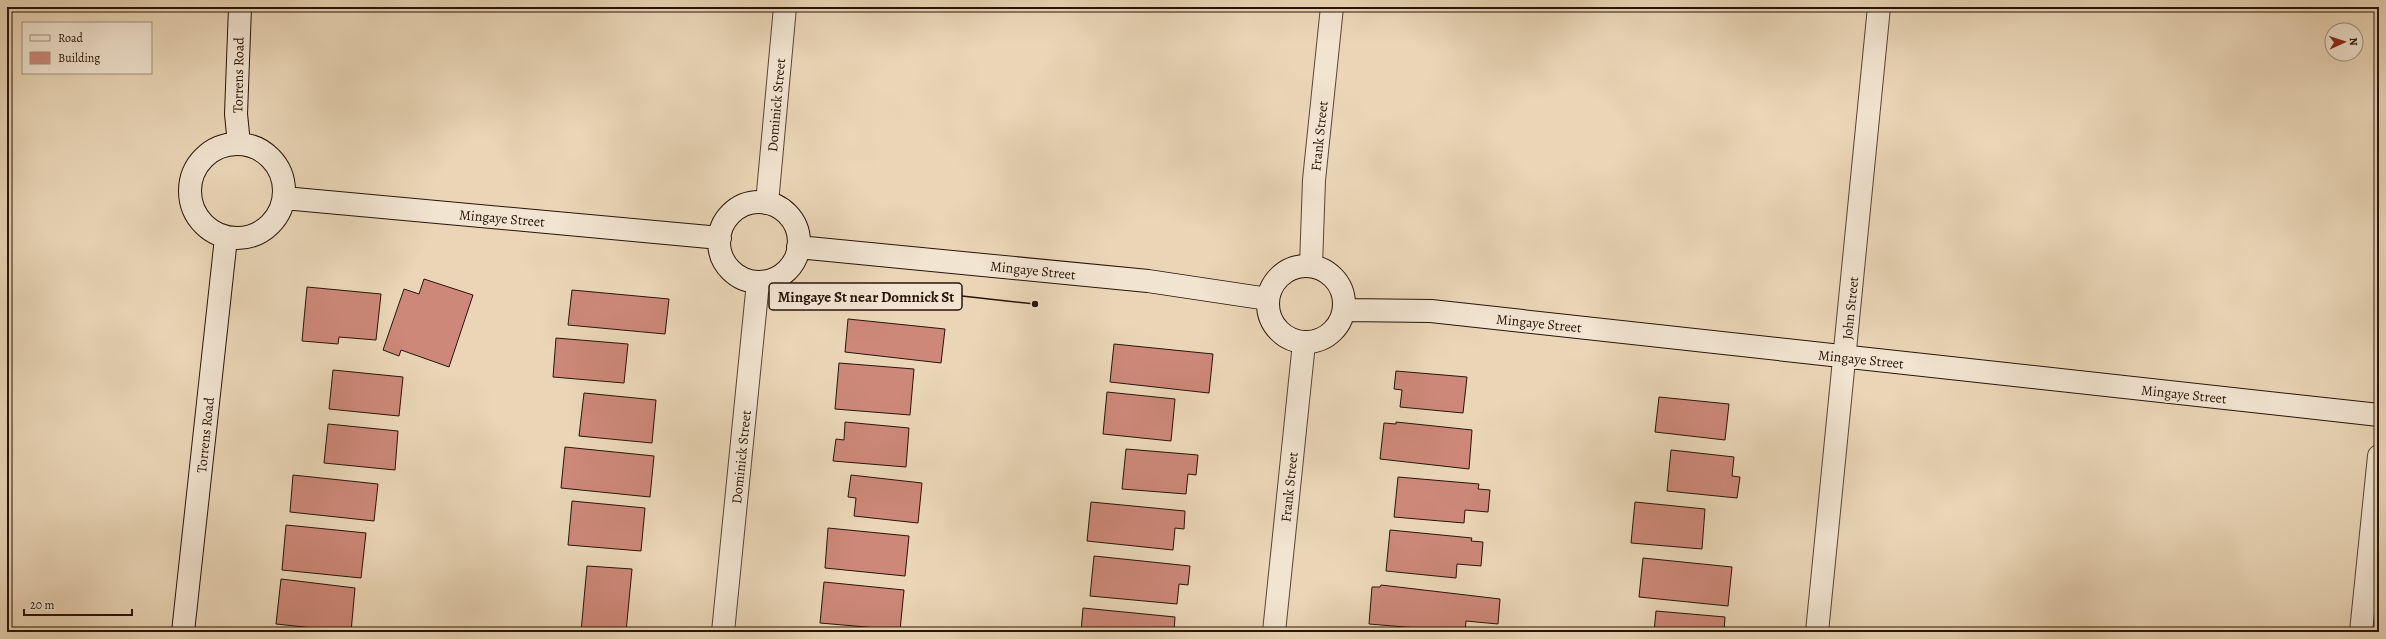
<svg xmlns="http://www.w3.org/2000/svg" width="2386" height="639" viewBox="0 0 2386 639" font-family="Alegreya,serif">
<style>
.building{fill:#cd8879;stroke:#281408}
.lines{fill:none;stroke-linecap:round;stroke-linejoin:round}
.street-casing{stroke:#584434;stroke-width:24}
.secondary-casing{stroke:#281408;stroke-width:24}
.street{stroke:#f1e4d0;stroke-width:22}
.secondary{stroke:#f1e4d0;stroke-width:22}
.labels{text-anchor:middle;stroke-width:4;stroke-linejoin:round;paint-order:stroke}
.street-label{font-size:14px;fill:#281408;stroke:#f1e4d0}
.leader{fill:none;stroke:#281408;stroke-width:1.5}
.callout-dot{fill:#281408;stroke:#f1e4d0;stroke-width:1.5}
.callout{fill:#f1e4d0;stroke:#281408;stroke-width:1.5}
.callout-label{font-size:15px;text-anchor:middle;font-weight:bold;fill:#281408}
</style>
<rect width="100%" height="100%" fill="#ead6b7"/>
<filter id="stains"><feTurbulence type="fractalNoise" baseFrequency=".005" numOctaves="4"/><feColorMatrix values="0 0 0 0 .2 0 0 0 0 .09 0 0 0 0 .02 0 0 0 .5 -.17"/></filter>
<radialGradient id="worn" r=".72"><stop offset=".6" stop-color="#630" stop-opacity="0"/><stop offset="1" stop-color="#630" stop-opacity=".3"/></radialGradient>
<!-- building -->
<path class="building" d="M424 279 473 295 449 367 401 350 399 356 383 350 404 289 419 294Z
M307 287 381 294 376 340 339 337 338 344 302 341Z
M572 290 669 299 665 334 568 325Z
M848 319 945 329 941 363 845 352Z
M556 338 628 344 624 383 553 377Z
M1114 344 1213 354 1209 393 1110 382Z
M839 363 914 369 910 415 835 409Z
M333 370 403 377 399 416 329 409Z
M1396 371 1467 377 1463 413 1400 407 1402 390 1394 389Z
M1107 392 1175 399 1171 441 1103 434Z
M584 393 656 400 652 443 579 436Z
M1659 397 1729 404 1725 440 1655 432Z
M845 422 909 428 906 467 833 461 836 439 844 440Z
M1396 422 1472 430 1469 469 1380 459 1384 423 1396 424Z
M328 424 398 431 395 470 324 463Z
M565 447 654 456 650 497 561 488Z
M1126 449 1198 455 1196 475 1188 474 1186 494 1122 489Z
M1671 450 1734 457 1732 476 1740 477 1737 498 1667 491Z
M293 475 378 484 374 521 290 512Z
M851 475 922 483 918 523 854 516 856 498 848 497Z
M1398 477 1479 484 1478 489 1490 490 1488 512 1465 510 1464 523 1394 517Z
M572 501 645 508 641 551 568 545Z
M1091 502 1185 511 1184 529 1175 528 1173 550 1087 541Z
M1635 502 1705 509 1702 549 1631 543Z
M286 525 366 533 361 578 282 570Z
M828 528 909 536 905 576 825 568Z
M1390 530 1472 538 1471 541 1483 542 1481 566 1457 564 1456 578 1386 571Z
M1094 556 1190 566 1188 585 1179 584 1177 604 1090 596Z
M1643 558 1732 567 1728 606 1639 597Z
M587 566 632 569 626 632H581Z
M281 579 355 588 351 632 276 624Z
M824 582 904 590 900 630 820 623Z
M1381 585 1500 599 1498 624 1466 621 1465 632 1369 624 1372 587H1380Z
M1083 608 1175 617 1174 632H1081Z
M1656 611 1725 617 1724 632H1654Z"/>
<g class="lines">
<defs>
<path id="street" d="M767 203 785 7
M1311 266 1314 180 1332 7
M723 632 758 282
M1274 632 1304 343
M1817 632 1879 7
M2361 632 2379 456"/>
<path id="secondary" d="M239 144 236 114 240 7
M190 191a47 47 0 1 1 94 0a47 47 0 1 1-94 0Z
M284 198 720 238
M719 242a40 40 0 1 1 80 0a40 40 0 1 1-80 0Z
M798 247 1148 281 1268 299
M1268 304a38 38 0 1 1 76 0a38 38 0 1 1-76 0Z
M1344 310 1431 311 2379 415
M183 632 226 238"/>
</defs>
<!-- street casing -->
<use href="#street" class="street-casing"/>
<!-- secondary casing -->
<use href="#secondary" class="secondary-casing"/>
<!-- street -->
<use href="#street" class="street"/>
<!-- secondary -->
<use href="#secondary" class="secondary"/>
</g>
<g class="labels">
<!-- street labels -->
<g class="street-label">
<text transform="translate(238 75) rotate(-89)" y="5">Torrens Road</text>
<text transform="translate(776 105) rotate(-85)" y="5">Dominick Street</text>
<text transform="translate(1319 136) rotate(-84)" y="5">Frank Street</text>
<text transform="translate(502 218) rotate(5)" y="5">Mingaye Street</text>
<text transform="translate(1033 270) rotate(6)" y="5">Mingaye Street</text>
<text transform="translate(1850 308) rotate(-84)" y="5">John Street</text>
<text transform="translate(1539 323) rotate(6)" y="5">Mingaye Street</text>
<text transform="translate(1861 359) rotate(6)" y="5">Mingaye Street</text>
<text transform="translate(2184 394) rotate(6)" y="5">Mingaye Street</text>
<text transform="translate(205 435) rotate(-84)" y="5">Torrens Road</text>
<text transform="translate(741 457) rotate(-84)" y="5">Dominick Street</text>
<text transform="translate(1289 487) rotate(-84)" y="5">Frank Street</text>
</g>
</g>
<!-- callouts -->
<path class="leader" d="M1035 304L962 296"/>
<circle class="callout-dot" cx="1035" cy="304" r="4"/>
<rect class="callout" x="769" y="283" width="193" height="27" rx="4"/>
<g class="callout-label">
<text x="866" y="302">Mingaye St near Domnick St</text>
</g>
<!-- margin -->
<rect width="2386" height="639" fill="none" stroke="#ead6b7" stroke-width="24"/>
<rect x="8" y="8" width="2370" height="623" fill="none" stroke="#281408" stroke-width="2"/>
<rect x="12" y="12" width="2362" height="615" fill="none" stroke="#281408"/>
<!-- legend -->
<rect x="22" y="22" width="130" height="52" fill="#f1e4d0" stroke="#a19180"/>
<rect x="30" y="35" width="20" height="6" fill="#f1e4d0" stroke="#a19180"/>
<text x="58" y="42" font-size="12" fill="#281408">Road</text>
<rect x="30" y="52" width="20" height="12" fill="#cd8879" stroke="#a19180"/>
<text x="58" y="62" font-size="12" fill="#281408">Building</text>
<!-- north arrow -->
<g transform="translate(2344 42) rotate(87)"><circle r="19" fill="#f1e4d0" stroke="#a19180"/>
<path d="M0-3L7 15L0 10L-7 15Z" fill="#8f2418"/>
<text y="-6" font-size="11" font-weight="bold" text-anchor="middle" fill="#281408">N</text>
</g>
<!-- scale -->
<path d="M24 609v6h108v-6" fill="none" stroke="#281408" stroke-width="2"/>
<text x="30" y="609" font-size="12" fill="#281408" stroke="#f1e4d0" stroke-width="3" paint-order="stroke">20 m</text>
<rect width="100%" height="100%" filter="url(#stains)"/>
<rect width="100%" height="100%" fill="url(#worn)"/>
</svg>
